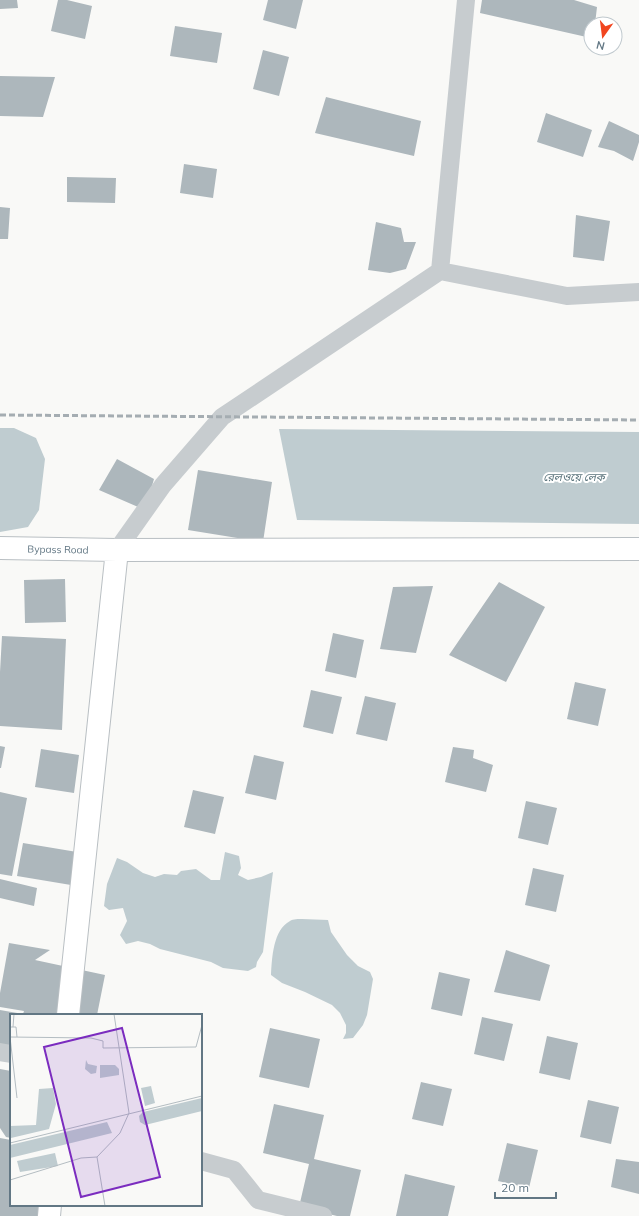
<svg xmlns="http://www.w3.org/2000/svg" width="639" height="1216" viewBox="0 0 639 1216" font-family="Mulish,'Noto Sans Bengali',sans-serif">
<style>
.water{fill:#bfccd0}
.building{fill:#adb7bc}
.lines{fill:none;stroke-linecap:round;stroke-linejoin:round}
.secondary-casing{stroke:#b9bfc3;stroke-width:24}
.street{stroke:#c7cccf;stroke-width:18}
.secondary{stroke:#fff;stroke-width:22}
.rail{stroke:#a5adb2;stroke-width:3;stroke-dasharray:6 3;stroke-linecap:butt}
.labels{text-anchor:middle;stroke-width:4;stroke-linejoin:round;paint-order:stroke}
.street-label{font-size:10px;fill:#627784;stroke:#fff}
.water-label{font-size:11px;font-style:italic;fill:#5d767e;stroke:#fff}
.inset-road{fill:none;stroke:#b4bdc2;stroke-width:1}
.view{fill:#7b2cbf;fill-opacity:0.15;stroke:#7b2cbf;stroke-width:2}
.inset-edge{fill:none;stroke:#627784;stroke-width:2}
</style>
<rect width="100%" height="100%" fill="#f9f9f7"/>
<!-- water -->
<path class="water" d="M0 428H14L36 438 45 459 39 510 28 527 0 532Z
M279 429 639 432V524L297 520Z
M225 852 239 856 241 868 238 875 248 880 261 877 273 872 263 952 257 962 256 967 248 971 223 968 211 962 160 949 150 944 138 941 126 944 120 935 127 921 123 908 109 910 104 906 107 884 117 858 127 862 143 873 155 877 164 874 177 875 181 871 196 869 211 880H220Z
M302 919 328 920 331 932 347 955 358 966 370 972 373 979 367 1015 363 1025 353 1038 343 1039 346 1033V1025L340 1013 332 1005 305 992 282 983 271 975C272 958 273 930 290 921 293 919 299 919 302 919Z"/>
<!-- building -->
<path class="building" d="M0 0H17L18 8 0 9Z
M58 0H67L92 6 85 39 51 31Z
M268 0H303L296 29 263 20Z
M482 0H574L597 7 595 24H591V38L480 13Z
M175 26 222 33 217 63 170 56Z
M263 50 289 57 279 96 253 89Z
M0 76 55 77 43 117 0 116Z
M326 97 421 121 414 156 315 133Z
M546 113 592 130 583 157 537 142Z
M609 121 639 135V142L633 161 614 151 598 147Z
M184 164 217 169 213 198 180 193Z
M67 177 116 178 115 203 67 202Z
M0 207 10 208 8 239H0Z
M576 215 610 221 604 261 573 257Z
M376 222 401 228 404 242H416L406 269 390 273 368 270Z
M117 459 154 479 145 510 99 490Z
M198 470 272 482 263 542 188 530Z
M65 579 66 622 25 623 24 580Z
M499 582 545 607 506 682 449 655Z
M433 586 416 653 380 649 393 587Z
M333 633 364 640 356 678 325 671Z
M2 636 66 639 62 730 0 726V672Z
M575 682 606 689 598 726 567 719Z
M311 690 342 697 333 734 303 727Z
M365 696 396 703 387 741 356 734Z
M0 746 5 747 1 768H0Z
M453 747 474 750 473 758 493 765 486 792 445 782Z
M41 749 79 755 74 793 35 787Z
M254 755 284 762 276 800 245 793Z
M193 790 224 797 215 834 184 827Z
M0 792 27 798 12 876 0 874Z
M526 801 557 808 548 845 518 838Z
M23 843 77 852 71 885 17 876Z
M533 868 564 875 556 912 525 905Z
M0 879 37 888 34 906 0 898Z
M9 943 50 950 35 960 105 975 97 1015H11V1054L0 1052V1010L23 1014 24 1011 0 1007V993Z
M506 950 550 965 540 1001 494 992Z
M439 972 470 979 462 1016 431 1009Z
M482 1017 513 1024 504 1061 474 1054Z
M270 1028 320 1039 309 1088 259 1077Z
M547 1036 578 1043 570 1080 539 1073Z
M0 1069 11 1071V1138L6 1137 0 1128Z
M421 1082 452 1089 443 1126 412 1119Z
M588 1100 619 1107 611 1144 580 1137Z
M274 1104 324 1115 314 1159 361 1170 350 1216H337L299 1207 309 1164 263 1153Z
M0 1138 11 1140V1205H55L54 1216H0Z
M507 1143 538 1150 529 1188 498 1181Z
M616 1159 639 1162V1194L611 1187Z
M405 1174 455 1186 448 1216H396Z"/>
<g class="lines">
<defs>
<path id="secondary" d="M0 548 117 550 639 549
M68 1015 117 550
M49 1216 50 1205"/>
</defs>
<!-- secondary casing -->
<use href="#secondary" class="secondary-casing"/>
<!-- street -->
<path class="street" d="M440 271 567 296 639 292
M117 550 163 485 222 417 440 271 466 0
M0 1052 11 1054
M201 1161 234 1170 258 1200 323 1216"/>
<!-- secondary -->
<use href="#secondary" class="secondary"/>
<!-- rail -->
<path class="rail" d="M0 415 639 420"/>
</g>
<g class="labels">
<!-- street labels -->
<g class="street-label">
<text transform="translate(58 549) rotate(1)" y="4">Bypass Road</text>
</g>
<!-- water labels -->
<g class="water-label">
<text x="574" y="481">রেলওয়ে লেক</text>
</g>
</g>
<!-- overview -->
<g transform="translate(10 1014)">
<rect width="192" height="192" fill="#f9f9f7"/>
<path d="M76 46 78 50 87 52 86 59 81 60 75 55ZM90 51H105L109 55V61L90 64ZM141 72 145 89 135 92 131 74ZM43 74 46 90 39 115 1 124 0 112 26 111 29 75ZM192 84V97L135 111 130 108 129 102 133 98ZM97 108 102 119 0 144V131ZM45 139 48 152 10 158 7 147Z" fill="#bfccd0"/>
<path class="inset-road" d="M0 13H6L7 23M3 13 4 0M0 23 81 24 93 27V34L186 33 192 11M0 23 7 84M0 129 192 82M0 166 71 144 87 143M95 192 87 143 110 119 119 99 104 0"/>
<path class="view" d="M112 14 150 163 71 183 34 33Z"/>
<rect width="192" height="192" class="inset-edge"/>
</g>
<!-- north arrow -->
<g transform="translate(603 36) rotate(194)"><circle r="19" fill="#ffffff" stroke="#c0c9ce"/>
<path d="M0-3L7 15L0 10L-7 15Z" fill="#f1451f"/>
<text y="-6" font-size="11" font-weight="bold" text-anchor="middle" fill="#627784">N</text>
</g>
<!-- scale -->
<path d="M495 1192v6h61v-6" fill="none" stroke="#627784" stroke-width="2"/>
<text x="501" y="1192" font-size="12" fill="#627784" stroke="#ffffff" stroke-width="3" paint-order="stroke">20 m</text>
</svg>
